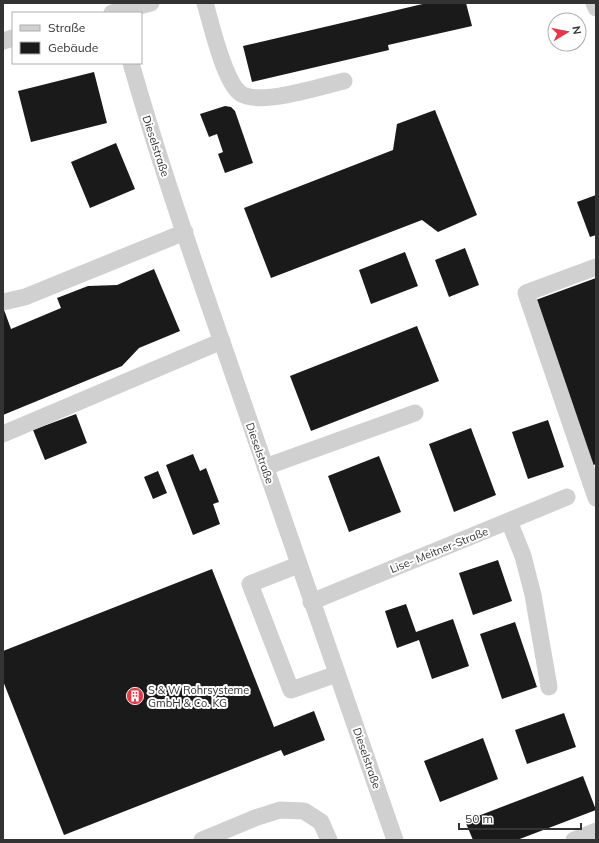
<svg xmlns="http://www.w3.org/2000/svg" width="599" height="843" viewBox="0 0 599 843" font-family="Mulish,sans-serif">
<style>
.building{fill:#1a1a1a}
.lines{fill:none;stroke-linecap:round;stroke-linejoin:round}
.minor{stroke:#d0d0d0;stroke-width:17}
.labels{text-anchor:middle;stroke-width:4;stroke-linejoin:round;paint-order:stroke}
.street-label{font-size:11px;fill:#333;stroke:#fff}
.poi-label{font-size:11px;fill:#333;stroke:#fff;text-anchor:start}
</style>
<rect width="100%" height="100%" fill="#fff"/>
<!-- building -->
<path class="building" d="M427 3H466L472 26 388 45 389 50 252 82 243 46Z
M94 72 107 123 31 142 18 91Z
M225 106 231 107 235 111 253 163 225 173 218 154 223 152 217 134 209 137 200 114Z
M435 110 477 215 438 232 422 220 271 278 244 208 393 150 397 124Z
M116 143 135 189 90 208 71 162Z
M596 195V235L590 237 577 202Z
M465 248 479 285 449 297 435 260Z
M405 252 418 286 371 304 359 270Z
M154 269 180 331 139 348 122 366 3 415V307L11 329 61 308 57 298 88 286 117 285Z
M596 278V464L591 466 533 301Z
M417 326 439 381 311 431 290 376Z
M76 414 87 443 45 460 33 430Z
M548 420 564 467 528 479 512 432Z
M471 428 496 495 454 512 429 444Z
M193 454 200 471 206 468 219 502 213 504 220 524 193 535 166 465Z
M379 456 401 512 349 532 328 476Z
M158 471 167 493 153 499 144 477Z
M498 560 512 601 473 615 459 573Z
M212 569 274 727 314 711 325 740 284 756 281 750 64 835 3 681V651Z
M406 604 416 632 453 619 469 666 432 679 419 640 397 648 385 611Z
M515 622 537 687 502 699 480 634Z
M564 713 576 747 527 764 515 730Z
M483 738 498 779 440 802 424 761Z
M583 776 596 810 517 840H473L465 821Z"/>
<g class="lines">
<!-- minor -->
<path class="minor" d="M205 3C211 23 224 81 240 93 258 107 322 86 344 81
M594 3 596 8
M112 13 151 3
M3 41 13 38
M131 63C160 165 195 265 230 365 284 524 340 682 395 840
M596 267 526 293 596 498
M3 302 25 297 185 232
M3 434 222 341
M265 467 415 413
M509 521 523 556 533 595 549 687
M298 565 250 584 291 690 337 674
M311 602 567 497
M202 840 255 818 280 810 304 811 321 822 329 840
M574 840 596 831"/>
</g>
<!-- icons -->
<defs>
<symbol id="building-disc" viewBox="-11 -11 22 22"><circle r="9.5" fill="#e63946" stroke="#fff"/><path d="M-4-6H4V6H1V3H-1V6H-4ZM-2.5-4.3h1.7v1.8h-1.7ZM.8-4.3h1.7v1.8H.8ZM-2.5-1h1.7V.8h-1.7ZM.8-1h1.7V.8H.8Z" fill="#fff"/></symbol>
</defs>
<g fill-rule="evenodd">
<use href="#building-disc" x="125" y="686" width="20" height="20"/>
</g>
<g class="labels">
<!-- street labels -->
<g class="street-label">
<text transform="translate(156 146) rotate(72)" y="4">Dieselstraße</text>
<text transform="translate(260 453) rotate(71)" y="4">Dieselstraße</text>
<text transform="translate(439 550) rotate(-22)" y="4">Lise- Meitner-Straße</text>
<text transform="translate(367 758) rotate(71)" y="4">Dieselstraße</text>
</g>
<!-- poi labels -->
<g class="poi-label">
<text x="148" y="694">S &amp; W Rohrsysteme<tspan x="148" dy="13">GmbH &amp; Co. KG</tspan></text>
</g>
</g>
<!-- border -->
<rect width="599" height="843" fill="none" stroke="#333333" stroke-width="8"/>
<!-- legend -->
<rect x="12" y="12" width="130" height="52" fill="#ffffff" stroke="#adadad"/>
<rect x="20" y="25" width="20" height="6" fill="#d0d0d0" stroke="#adadad"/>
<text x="48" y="32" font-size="12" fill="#333333">Straße</text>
<rect x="20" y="42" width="20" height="12" fill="#1a1a1a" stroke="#adadad"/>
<text x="48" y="52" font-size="12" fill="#333333">Gebäude</text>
<!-- north arrow -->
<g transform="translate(567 32) rotate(80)"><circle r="19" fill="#ffffff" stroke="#adadad"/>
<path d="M0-3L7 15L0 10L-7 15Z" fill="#e63946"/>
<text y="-6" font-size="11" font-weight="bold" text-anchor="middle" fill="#333333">N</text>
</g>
<!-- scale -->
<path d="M459 823v6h122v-6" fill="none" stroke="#333333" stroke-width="2"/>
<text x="465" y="823" font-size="12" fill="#333333" stroke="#ffffff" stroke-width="3" paint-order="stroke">50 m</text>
</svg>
